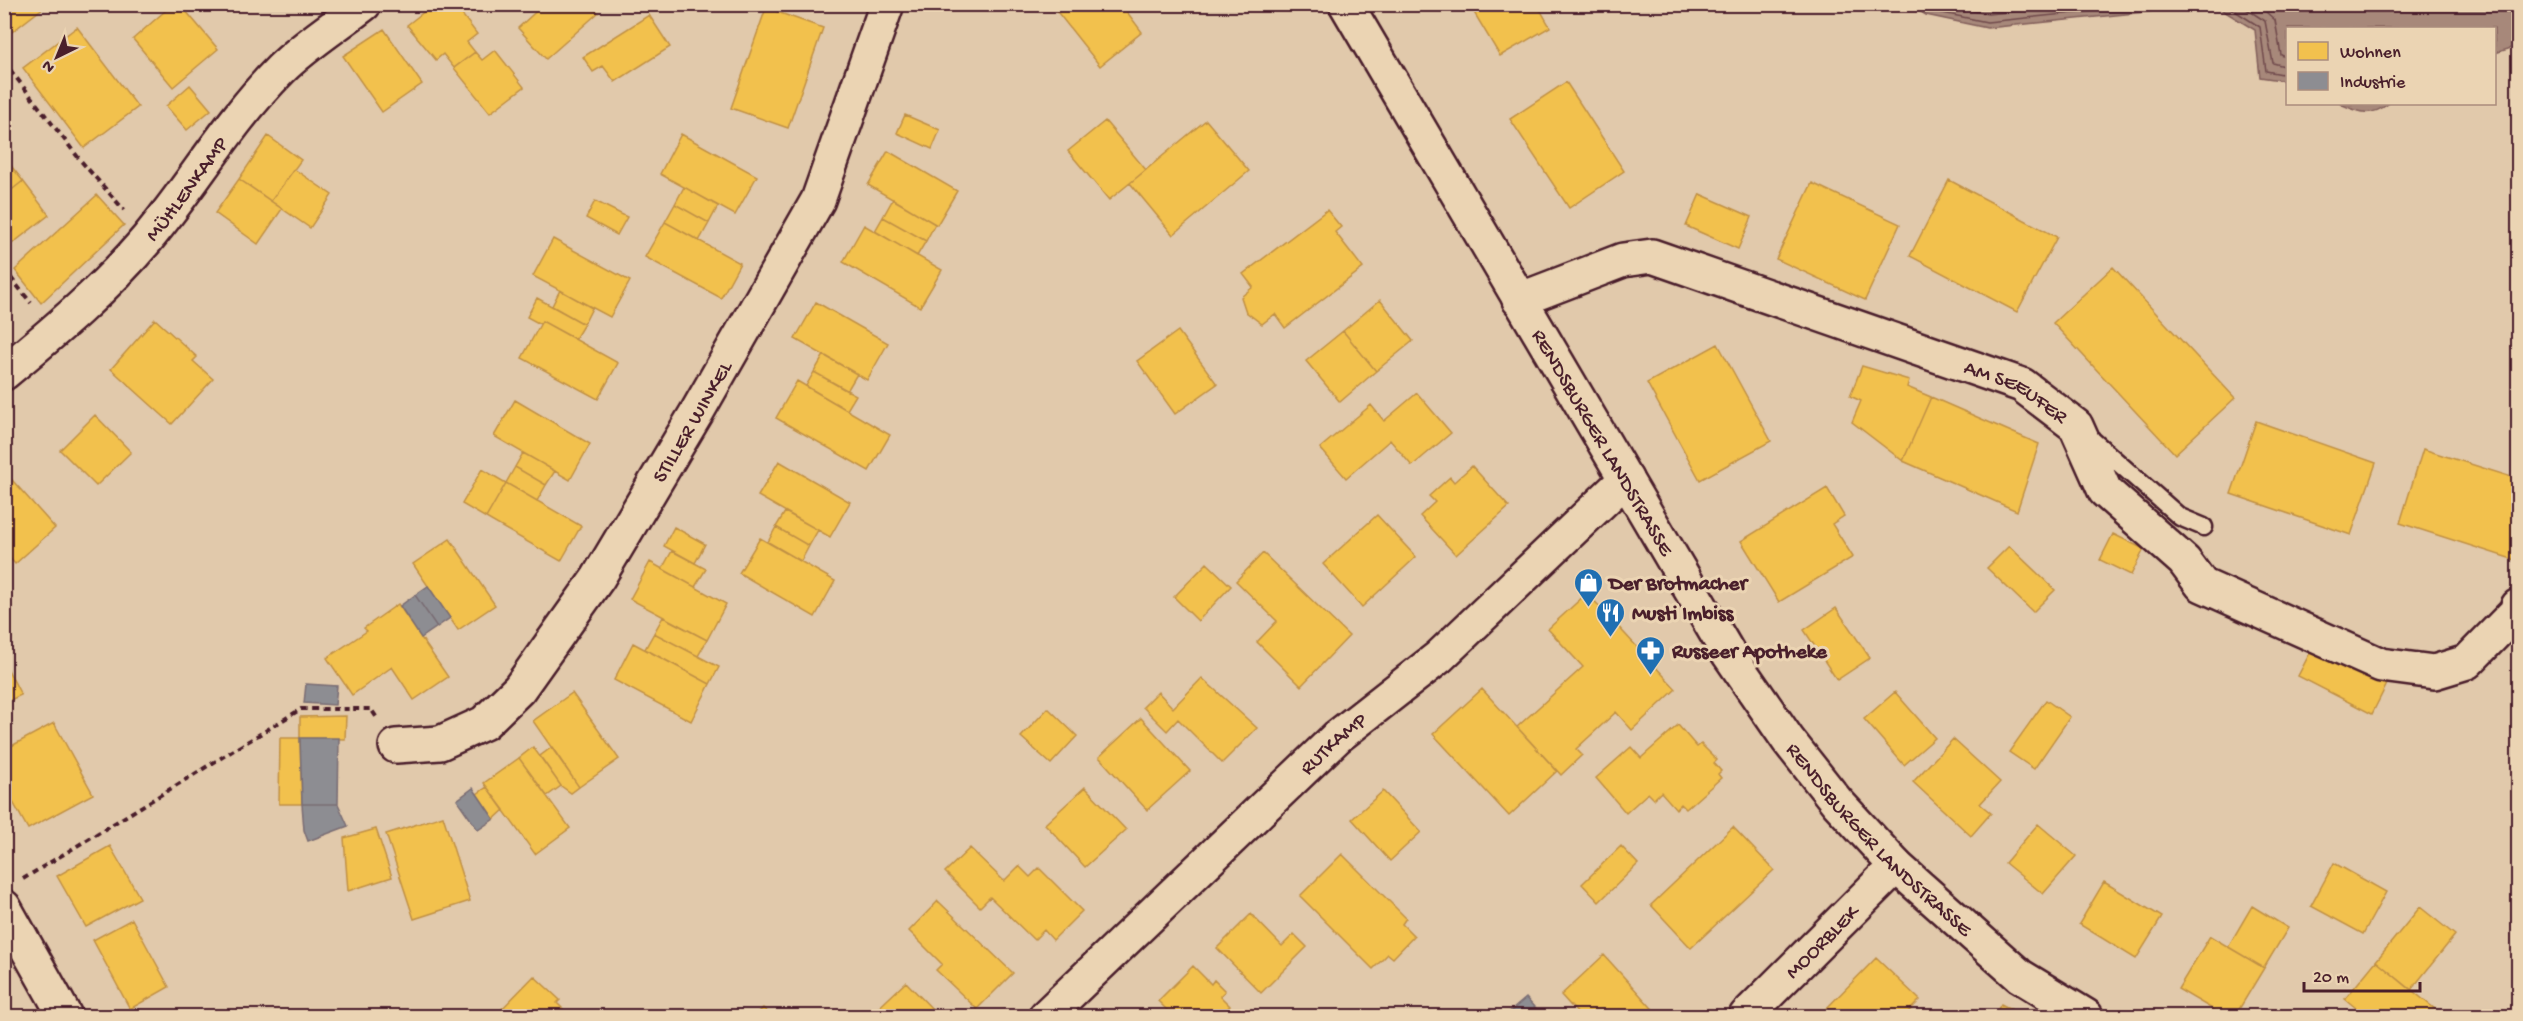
<svg xmlns="http://www.w3.org/2000/svg" width="2523" height="1021" viewBox="0 0 2523 1021" font-family="'Gochi Hand',sans-serif">
<style>
.water{fill:#a7887a;stroke:#825e5a;stroke-width:1.5}
.homes{fill:#f2c14e;stroke:#c09044;stroke-width:1.5}
.industry{fill:#8d8d92;stroke:#796c73;stroke-width:1.5}
.lines{fill:none;stroke-linecap:round;stroke-linejoin:round}
.shore{stroke:#6f494b;stroke-width:1.5}
.service-casing{stroke:#4a1f2b;stroke-width:21}
.minor-casing{stroke:#4a1f2b;stroke-width:38}
.tertiary-casing{stroke:#4a1f2b;stroke-width:38}
.path{stroke:#4a1f2b;stroke-width:4;stroke-dasharray:6 4.5;stroke-linecap:butt}
.service{stroke:#ebd4b3;stroke-width:16}
.minor{stroke:#ebd4b3;stroke-width:33}
.tertiary{stroke:#ebd4b3;stroke-width:33}
.labels{text-anchor:middle;stroke-width:6;stroke-linejoin:round;paint-order:stroke}
.street-label{font-size:21px;fill:#4a1f2b;stroke:#ebd4b3}
.poi-label{font-size:21px;font-weight:bold;fill:#4a1f2b;stroke:#ebd4b3;text-anchor:start}
</style>
<rect width="100%" height="100%" fill="#e1c9ab"/>
<filter id="ink" filterUnits="userSpaceOnUse"><feTurbulence type="fractalNoise" baseFrequency=".0167" numOctaves="2"/><feDisplacementMap in="SourceGraphic" scale="12" xChannelSelector="R" yChannelSelector="G"/><feConvolveMatrix kernelMatrix="1 2 1 2 8 2 1 2 1" color-interpolation-filters="sRGB"/></filter>
<g filter="url(#ink)">
<!-- water -->
<path class="water" d="M1909 5H2518V46L2495 53 2494 28H2288L2287 81 2260 77 2255 30 2214 5 1987 28 1926 15Z
M2340 104H2388C2370 118 2359 112 2340 104Z"/>
<!-- homes -->
<path class="homes" d="M4 4H48L4 38Z
M173 4H180L218 49 173 87 133 39Z
M434 4H454L477 34 467 42 475 52 454 68 443 54 436 60 407 25Z
M544 4H591L598 13 546 59 518 28Z
M1051 4H1121L1142 32 1100 66Z
M1469 4H1537L1550 27 1500 56Z
M766 8 823 28 788 128 731 108Z
M649 15 670 47 615 82 603 66 593 72 583 57Z
M77 27 138 107 84 148 23 68Z
M384 29 422 84 382 112 343 56Z
M495 50 524 87 490 113 454 68 475 52 482 60Z
M1566 82 1624 171 1569 208 1510 119Z
M190 85 211 110 187 130 166 106Z
M905 115 940 130 932 149 897 133Z
M1206 120 1249 171 1173 235 1130 183Z
M1105 121 1146 170 1109 200 1068 151Z
M681 134 757 176 735 215 660 174Z
M268 136 301 160 271 201 239 179Z
M888 151 957 191 937 225 868 185Z
M4 157 23 181 4 196Z
M294 169 332 195 310 228 271 201Z
M239 179 282 209 258 244 215 213Z
M1949 180 2057 237 2017 312 1910 256Z
M23 181 49 215 4 250V196Z
M1812 183 1900 224 1865 300 1776 259Z
M684 187 718 206 709 223 675 204Z
M1700 194 1752 217 1738 249 1686 226Z
M97 195 124 225 41 303 15 270Z
M893 199 935 224 926 241 883 217Z
M595 201 627 217 617 235 586 218Z
M675 204 709 223 699 241 665 222Z
M1327 210 1341 227 1335 232 1363 268 1285 328 1275 314 1262 324 1246 312 1241 297 1253 287 1243 274Z
M883 217 926 241 917 256 875 231Z
M665 222 740 263 721 298 645 257Z
M864 225 942 270 920 307 843 262Z
M553 239 630 281 610 317 533 276Z
M2113 267 2235 398 2175 454 2053 323Z
M560 290 592 308 584 324 552 306Z
M537 298 584 324 575 339 542 321 540 324 527 317Z
M1380 300 1413 341 1376 371 1343 331Z
M816 302 888 343 867 380 795 339Z
M155 319 197 357 193 361 213 379 172 424 111 369Z
M542 321 618 363 598 399 522 358Z
M1178 331 1217 384 1175 414 1137 361Z
M1343 331 1376 371 1340 402 1306 361Z
M1718 344 1771 441 1700 480 1647 383Z
M824 355 857 374 847 391 814 372Z
M1862 366 1909 380 1907 387 1931 397 1903 461 1852 422 1861 401 1850 396Z
M814 372 856 395 847 410 806 386Z
M797 381 890 435 869 471 776 418Z
M1417 393 1451 433 1412 466 1390 440 1346 478 1320 448 1371 405 1384 421Z
M1931 397 2039 444 2017 511 1903 461Z
M515 400 590 444 570 480 494 436Z
M95 415 131 452 96 486 60 450Z
M2256 421 2376 463 2351 535 2231 494Z
M2423 449 2518 479V561L2400 523Z
M523 453 555 471 546 485 515 467Z
M779 461 850 502 830 537 758 496Z
M1472 466 1509 507 1456 555 1420 516 1435 502 1429 496 1450 477 1454 482Z
M515 467 546 485 537 501 506 483Z
M482 469 506 483 486 518 462 504Z
M4 471 55 528 15 564 4 552Z
M506 483 581 526 561 561 486 518Z
M1827 488 1844 516 1832 524 1853 557 1779 602 1741 541Z
M785 512 818 530 809 546 776 527Z
M1377 515 1416 557 1362 607 1323 564Z
M674 527 705 544 695 563 664 546Z
M776 527 809 546 801 561 768 542Z
M2113 534 2144 549 2131 575 2100 560Z
M760 538 835 581 815 617 739 573Z
M450 539 495 605 458 630 413 564Z
M2009 546 2055 590 2033 612 1987 568Z
M672 551 706 569 695 587 662 569Z
M1263 553 1349 636 1301 686 1257 642 1277 621 1236 581Z
M650 562 726 604 707 640 630 599Z
M1207 563 1231 586 1198 621 1174 597Z
M1587 593 1676 689 1632 730 1616 712 1576 749 1582 755 1561 775 1517 727 1583 667 1548 629Z
M398 604 448 677 414 700 392 667 352 695 327 658 367 631 364 628Z
M1836 608 1870 658 1837 680 1804 630Z
M663 617 707 640 698 656 654 633Z
M654 633 719 667 710 684 645 649Z
M633 643 710 684 691 721 614 680Z
M2314 645 2387 684 2372 714 2298 676Z
M4 662 21 695 4 703Z
M1202 678 1257 728 1222 763 1178 719 1167 731 1143 707 1158 692 1173 708Z
M1482 689 1557 771 1509 816 1433 734Z
M1895 692 1935 738 1904 765 1864 719Z
M572 693 619 759 579 787 533 721Z
M2046 700 2070 717 2034 769 2009 752Z
M1048 708 1077 736 1051 764 1021 737Z
M346 716 345 739 300 738V717Z
M1141 718 1190 771 1147 810 1099 757Z
M54 723 93 794 28 829 4 786V750Z
M1678 725 1697 747 1701 744 1717 760 1714 763 1721 771 1718 774 1721 778 1686 809 1681 804 1676 809 1661 792 1654 799 1648 793 1626 813 1596 778 1631 747 1641 758Z
M280 738H300L302 804H279Z
M1953 739 2000 782 1980 804 1991 813 1971 836 1913 782Z
M533 747 561 786 547 796 519 758Z
M552 747 579 787 571 793 561 786 540 756Z
M519 758 570 828 535 854 484 783Z
M487 787 504 810 494 819 477 794Z
M1085 787 1126 830 1085 867 1045 824Z
M1383 791 1421 832 1390 861 1352 819Z
M443 816 470 901 414 919 386 834Z
M2038 824 2076 856 2043 894 2005 863Z
M1733 827 1774 870 1691 948 1651 905Z
M376 829 392 877 348 891 344 838Z
M110 846 140 898 86 927 57 876Z
M1621 846 1638 864 1599 902 1582 884Z
M970 848 1004 881 1019 866 1030 877 1039 868 1082 911 1053 940 1044 930 1034 940 990 897 980 907 945 872Z
M1342 854 1406 918 1402 924 1414 936 1393 958 1388 954 1373 969 1300 896Z
M2334 863 2386 892 2363 934 2311 906Z
M2104 882 2162 917 2136 959 2079 924Z
M938 901 1013 973 977 1009 936 970 942 964 909 931Z
M2252 906 2288 928 2264 968 2228 947Z
M2420 907 2455 935 2411 990 2376 961Z
M1251 914 1282 946 1294 934 1307 947 1261 993 1217 948Z
M132 919 169 987 130 1009 93 940Z
M2210 936 2264 968 2235 1016H2224L2178 989Z
M1604 955 1659 1016H1580L1561 995Z
M1876 958 1920 1000 1904 1016H1819Z
M2376 961 2441 1014 2438 1016H2366L2345 999Z
M1193 966 1211 984 1214 980 1225 991 1220 996 1230 1006 1219 1016H1173L1158 1001Z
M534 976 560 1000 557 1003 570 1016H500L497 1014Z
M906 982 939 1016H870Z
M2001 1004 2024 1016H1994Z
M763 1008 772 1016H755Z"/>
<!-- industry -->
<path class="industry" d="M428 586 450 618 437 627 415 595Z
M415 595 437 627 421 638 400 606Z
M306 684 337 686 335 705 304 703Z
M300 738H339L338 804H302Z
M473 788 494 819 478 830 457 800Z
M302 804H338L348 826 308 841 304 830Z
M1526 998 1542 1016H1505Z"/>
<g class="lines">
<!-- shore -->
<path class="shore" d="M1920 4 1928 10 1987 22 2162 4
M1939 4 1988 14 2087 4
M2224 4 2260 27 2266 71 2288 75
M2239 4 2265 21 2273 63 2288 67
M2257 4 2275 20 2281 55 2288 58"/>
<defs>
<path id="service" d="M2090 438 2180 517 2204 527"/>
<g id="minor">
<path id="s1" d="M1519 300 1623 260 1652 256 2022 385 2076 426 2105 491 2184 561 2202 585 2381 665 2434 672 2467 662 2516 612 2518 606"/>
<path id="s2" d="M4 373C55 331 106 288 148 238 194 183 230 120 281 69 305 45 337 25 364 4"/>
<path id="s3" d="M396 746 440 743 484 723 519 689 598 578 697 412 818 200 887 4"/>
<path d="M4 907 65 1016"/>
<path id="s4" d="M1046 1016 1337 737 1439 657 1626 479"/>
<path id="s5" d="M1746 1016 1896 866"/>
</g>
<g id="tertiary">
<path id="s6" d="M1346 4 1728 653 1788 740 1837 802 1896 866 2020 976 2086 1016"/>
</g>
</defs>
<!-- service casing -->
<use href="#service" class="service-casing"/>
<!-- minor casing -->
<use href="#minor" class="minor-casing"/>
<!-- tertiary casing -->
<use href="#tertiary" class="tertiary-casing"/>
<!-- path -->
<path class="path" d="M4 62 81 161 124 210
M4 269 31 303
M23 879 301 709H371L377 718"/>
<!-- service -->
<use href="#service" class="service"/>
<!-- minor -->
<use href="#minor" class="minor"/>
<!-- tertiary -->
<use href="#tertiary" class="tertiary"/>
</g>
</g>
<!-- icons -->
<defs>
<symbol id="shop-pin" viewBox="-11 -11 22 30"><path d="M0 17L-7.5 6A9.5 9.5 0 1 1 7.5 6Z" fill="#1f6fb2" stroke="#ebd4b3"/><path d="M-5-2.5h2.3a2.7 3.5 0 0 1 5.4 0H5L5.5 6h-11ZM-1.5-2.5h3a1.5 2.3 0 0 0-3 0Z" fill="#fff"/></symbol>
<symbol id="restaurant-pin" viewBox="-11 -11 22 30"><path d="M0 17L-7.5 6A9.5 9.5 0 1 1 7.5 6Z" fill="#1f6fb2" stroke="#ebd4b3"/><path d="M-5-6h1v4h1v-4h1v4h1v-4h1v5L-1.5 .5V6h-2V.5L-5-1ZM5-6V6H3V1.5H1.5Q1.5-4 5-6Z" fill="#fff"/></symbol>
<symbol id="pharmacy-pin" viewBox="-11 -11 22 30"><path d="M0 17L-7.5 6A9.5 9.5 0 1 1 7.5 6Z" fill="#1f6fb2" stroke="#ebd4b3"/><path d="M-2-6h4v4h4v4h-4v4h-4v-4h-4v-4h4Z" fill="#fff"/></symbol>
</defs>
<g fill-rule="evenodd">
<use href="#shop-pin" x="1572" y="566" width="33" height="45"/>
<use href="#restaurant-pin" x="1594" y="596" width="33" height="45"/>
<use href="#pharmacy-pin" x="1634" y="634" width="33" height="45"/>
</g>
<g class="labels">
<!-- street labels -->
<g class="street-label">
<text dy="7" stroke="none"><textPath href="#s2" startOffset="260">MÜHLENKAMP</textPath></text>
<text dy="7" stroke="none"><textPath href="#s1" startOffset="530">AM SEEUFER</textPath></text>
<text dy="7" stroke="none"><textPath href="#s3" startOffset="460">STILLER WINKEL</textPath></text>
<text dy="7" stroke="none"><textPath href="#s6" startOffset="508">RENDSBURGER LANDSTRASSE</textPath></text>
<text dy="7" stroke="none"><textPath href="#s4" startOffset="396">RUTKAMP</textPath></text>
<text dy="7" stroke="none"><textPath href="#s6" startOffset="994">RENDSBURGER LANDSTRASSE</textPath></text>
<text dy="7" stroke="none"><textPath href="#s5" startOffset="106">MOORBLEK</textPath></text>
</g>
<!-- poi labels -->
<g class="poi-label">
<text x="1609" y="589">Der Brotmacher</text>
<text x="1632" y="619">Musti Imbiss</text>
<text x="1672" y="657">Russeer Apotheke</text>
</g>
</g>
<!-- margin -->
<rect width="2523" height="1021" fill="none" stroke="#ebd4b3" stroke-width="24"/>
<rect x="12" y="12" width="2499" height="997" fill="none" stroke="#4a1f2b" stroke-width="2" filter="url(#ink)"/>
<!-- legend -->
<rect x="2286" y="27" width="210" height="78" fill="#ebd4b3" stroke="#ab8c7d" stroke-width="1.5"/>
<rect x="2298" y="42" width="30" height="18" fill="#f2c14e" stroke="#ab8c7d" stroke-width="1.5"/>
<text x="2340" y="57" font-size="18" fill="#4a1f2b">Wohnen</text>
<rect x="2298" y="72" width="30" height="18" fill="#8d8d92" stroke="#ab8c7d" stroke-width="1.5"/>
<text x="2340" y="87" font-size="18" fill="#4a1f2b">Industrie</text>
<!-- north arrow -->
<g transform="translate(57 57) rotate(223)" stroke="#ebd4b3" stroke-width="4.5" paint-order="stroke">
<path d="M0-4.5L10 22L0 15L-10 22Z" fill="#4a1f2b"/>
<text y="-9" font-size="16" font-weight="bold" text-anchor="middle" fill="#4a1f2b">N</text>
</g>
<!-- scale -->
<path d="M2304 982v9h116v-9" fill="none" stroke="#4a1f2b" stroke-width="3"/>
<text x="2313" y="982" font-size="18" fill="#4a1f2b" stroke="#ebd4b3" stroke-width="4.5" paint-order="stroke">20 m</text>
</svg>
